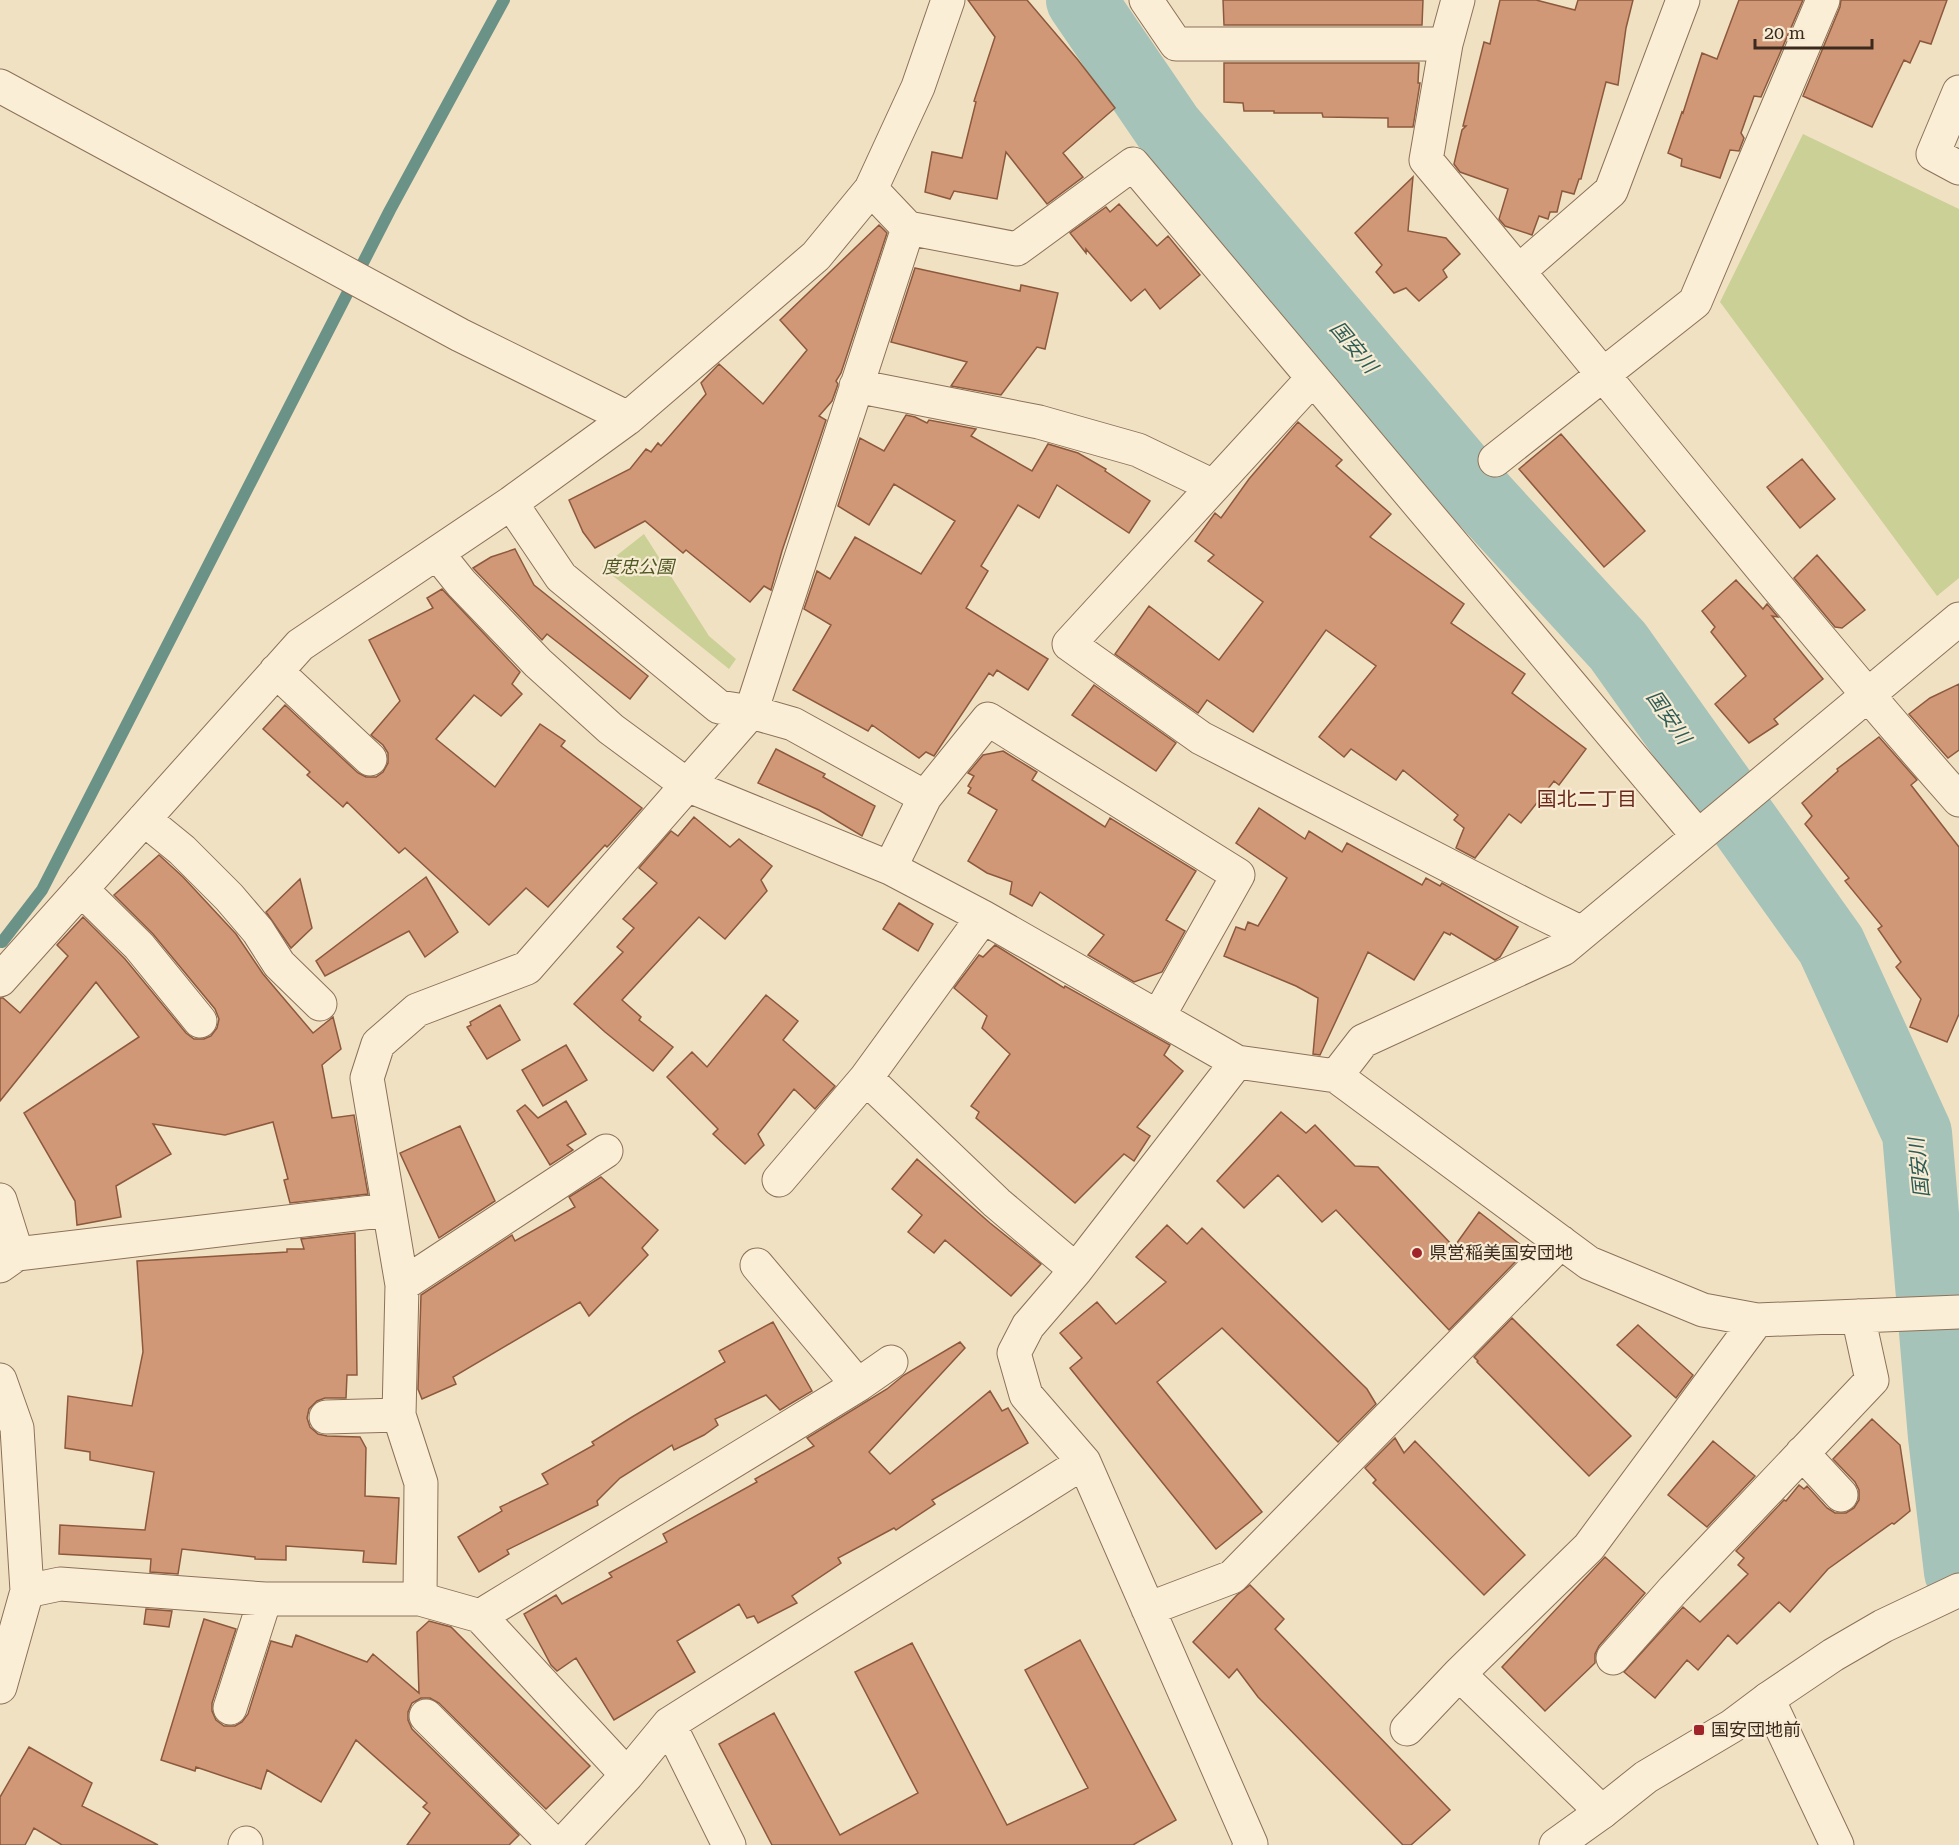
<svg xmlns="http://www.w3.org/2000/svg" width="1959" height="1845" viewBox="0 0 1959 1845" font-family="'Roboto Serif','Noto Sans JP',serif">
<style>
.green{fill:#cbd096}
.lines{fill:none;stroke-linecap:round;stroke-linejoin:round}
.stream{stroke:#6b9287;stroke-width:12}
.river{stroke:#a5c3b9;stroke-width:70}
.building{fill:#d19877;stroke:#8d593d;stroke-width:1.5}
.minor-casing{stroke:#8c7158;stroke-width:35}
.tertiary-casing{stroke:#8c7158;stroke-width:35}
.minor{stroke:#fbeed7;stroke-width:33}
.tertiary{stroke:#fbeed7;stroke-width:33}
.poi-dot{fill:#9f252b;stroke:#f8ebd3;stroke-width:2}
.labels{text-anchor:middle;stroke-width:4.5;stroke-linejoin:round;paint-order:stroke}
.park-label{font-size:18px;font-style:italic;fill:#4e5923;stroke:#f8ebd3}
.poi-label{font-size:18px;fill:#3b2a1d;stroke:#f8ebd3;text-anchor:start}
.water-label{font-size:20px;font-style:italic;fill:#2c5c56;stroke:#f8ebd3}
.neighbourhood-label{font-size:20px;fill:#6a271a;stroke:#f8ebd3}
</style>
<rect width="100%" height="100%" fill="#f1e1c3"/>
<!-- green -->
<path class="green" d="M1803 134 1959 209V578L1937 596 1720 302Z
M644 534 709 636 736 659 729 669 602 567Z"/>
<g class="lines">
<!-- stream -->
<path class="stream" d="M2 942 42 890 390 210 504 0"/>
<!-- river -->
<path class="river" d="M1081 0 1169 129 1483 499 1618 646 1831 945 1917 1133 1943 1437 1959 1572"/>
</g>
<!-- building -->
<path class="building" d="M968 0H1027L1078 60 1115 108 1063 153 1083 177 1047 204 1006 152 997 199 954 191 950 199 925 192 932 152 962 158 976 102 974 101 995 37Z
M1223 0H1423L1422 25H1224Z
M1500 0H1536L1575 10 1578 0H1633L1626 28 1618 85 1606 82 1581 179H1579L1574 194 1562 191 1557 212H1550L1548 219 1539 216 1532 235 1505 226 1499 219 1508 189 1460 172 1454 164 1462 130 1466 126H1463L1484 42 1490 44Z
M1739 0H1803L1761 97 1754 96 1741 133 1744 138 1739 151 1730 150 1720 178 1681 166 1682 159 1668 153 1682 112 1683 113 1702 53 1717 59Z
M1841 0H1947L1931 44 1920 41 1910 63 1904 60 1872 127 1803 96 1840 7Z
M1224 63H1419L1418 83H1420L1413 127H1388V118L1323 117 1322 113H1274V111H1244L1243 103 1224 102Z
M1413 177 1408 231 1446 238 1460 254 1443 270 1447 277 1419 301 1406 288 1394 293 1376 272 1382 265 1355 233Z
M1119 204 1157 246 1168 236 1200 275 1160 309 1145 289 1131 301 1086 249V253L1070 233 1106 207 1110 212Z
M879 225 887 233 841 373 836 381 838 384 832 401 819 416 826 420 782 551 771 590 764 586 750 602 686 550 683 553 645 521 595 548 583 532 569 500 630 469 646 449 651 452 658 443 661 446 706 394 701 383 719 364 763 404 807 350 780 320Z
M915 268 1020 291 1021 285 1058 293 1045 349 1037 347 1001 395 951 386 967 362 891 342Z
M906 415 915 417 927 423 929 420 976 429 971 436 1032 471 1048 444 1078 453 1106 469 1105 471 1150 501 1129 533 1057 485 1039 518 1018 505 981 566 988 571 966 608 1048 659 1028 690 997 670 993 676 989 673 934 756 926 752 919 758 872 725 868 731 793 690 831 625 804 609 817 571 830 579 855 537 921 574 955 521 894 484 869 525 838 506 860 438 884 451Z
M1298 422 1342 460 1336 466 1391 514 1370 537 1464 604 1451 623 1525 674 1512 693 1586 749 1559 785 1554 781 1521 823 1509 814 1475 858 1456 848 1464 828 1454 820 1458 815 1403 770 1396 780 1351 749 1344 757 1319 737 1376 666 1326 630 1253 732 1207 700 1198 713 1115 654 1149 606 1219 660 1263 602 1208 561 1214 555 1195 541 1215 513 1221 518 1249 479Z
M1561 434 1645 531 1604 567 1519 469Z
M1802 459 1835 499 1800 528 1767 487Z
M515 549 534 585 648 676 630 699 547 634 542 640 473 568 491 557Z
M1817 555 1865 610 1842 628 1835 627 1794 578Z
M1736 580 1763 609 1767 604 1778 617 1772 616 1823 679 1774 719 1778 724 1749 743 1715 704 1746 676 1711 632 1715 627 1702 611Z
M442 589 520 672 512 684 522 694 501 716 474 695 436 739 495 787 540 724 565 741 561 746 642 808 610 844 607 847 605 845 548 907 526 888 489 925 405 848 399 853 347 802 343 807 307 775 310 772 263 729 285 705 358 773 366 777H376L383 772 388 763V753L383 745 371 735 400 701 369 640 433 608 427 598Z
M1959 684V750L1948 758 1909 714 1930 698Z
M1094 685 1176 743 1156 771 1072 715Z
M1879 737 1917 780 1911 785 1959 847V1014L1947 1042 1910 1027 1921 999 1896 967 1901 962 1878 929 1882 926 1845 881 1849 878 1805 824 1812 816 1802 803 1838 771 1837 769Z
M776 749 825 774 823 777 875 806 862 836 819 810 758 783Z
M1003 751 1037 772 1032 780 1105 827 1110 818 1196 871 1166 920 1185 931 1162 972 1134 982 1088 955 1104 935 1040 892 1032 906 1010 894 1012 882 987 873 968 861 997 810 968 793 971 788 968 786 974 776 968 773 983 755Z
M1259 808 1305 839 1309 831 1342 852 1347 843 1422 885 1426 878 1440 886 1442 883 1518 927 1500 957 1495 960 1451 933 1450 935 1444 932 1414 980 1368 952 1320 1055 1313 1054 1318 998 1296 986 1224 956 1236 927 1245 930 1248 922 1258 926 1287 878 1236 843Z
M694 817 730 847 739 839 772 866 761 880 767 891 725 939 699 917 622 1000 641 1017 639 1020 673 1047 653 1071 605 1032 574 1004 623 952 617 947 634 928 623 919 657 883 639 868 671 831 678 836Z
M159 855 183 877 236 934 263 974 313 1033 333 1017 341 1049 322 1065 332 1118 354 1115 368 1194 290 1203 284 1180 288 1179 273 1122 225 1135 153 1124 171 1154 116 1186 121 1217 77 1225 75 1201 24 1113 139 1037 96 982 0 1101V998H3L20 1013 68 956 57 945 83 917 125 959 186 1033 194 1039H204L211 1036 217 1028 219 1019 215 1009 153 934 114 895Z
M426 877 458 932 425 957 409 931 325 976 316 961Z
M300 879 312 928 291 948 266 912Z
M899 903 933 924 918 951 883 929Z
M995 945 1064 988 1065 986 1170 1045 1164 1055 1183 1071 1137 1127 1150 1136 1134 1161 1124 1154 1075 1203 976 1118 979 1112 971 1106 1010 1054 982 1028 987 1016 954 988 979 955 983 957Z
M766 995 798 1021 783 1040 835 1086 815 1109 794 1089 758 1134 764 1145 745 1164 713 1134 718 1129 667 1077 692 1052 707 1067Z
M500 1005 520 1040 487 1059 467 1027 471 1025 470 1022Z
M566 1045 587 1080 543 1106 522 1070Z
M566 1101 586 1134 567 1145 573 1150 550 1165 517 1111 525 1105 538 1118Z
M1281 1112 1306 1133 1315 1125 1355 1166 1378 1167 1454 1247 1479 1212 1526 1249 1519 1258 1449 1330 1336 1210 1322 1222 1278 1175 1244 1208 1217 1181Z
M460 1126 495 1201 439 1238 400 1153Z
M917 1159 990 1223 1041 1264 1011 1296 945 1240 934 1253 908 1232 922 1215 892 1189Z
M601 1177 658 1230 642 1248 648 1255 589 1316 580 1302 453 1377 456 1384 422 1399 418 1389 421 1295 512 1235 515 1241 575 1207 569 1197Z
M1167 1225 1187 1244 1202 1228 1367 1389 1376 1404 1338 1442 1222 1328 1157 1382 1262 1512 1216 1549 1070 1368 1082 1358 1060 1333 1097 1302 1116 1324 1166 1282 1136 1257Z
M355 1233 357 1375H347L346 1398H325L317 1401 309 1409 307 1418 310 1427 318 1434 327 1436 360 1437 366 1448 365 1496 399 1498 396 1564 363 1562 364 1551 286 1546V1560L255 1559V1557L182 1549 178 1574 150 1572 151 1559 59 1554 60 1525 145 1530 154 1472 90 1460V1452L65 1448 68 1396 132 1406 143 1352 137 1261 287 1252V1249H304L301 1239Z
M1512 1318 1631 1436 1589 1476 1477 1362 1478 1361 1474 1357Z
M773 1322 812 1391 780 1410 766 1395 715 1419 718 1425 704 1435 674 1450 672 1445 620 1478 597 1501 598 1505 507 1550 509 1554 479 1572 458 1537 502 1511 500 1507 548 1484 542 1474 594 1445 592 1442 632 1417 725 1362 719 1351Z
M1638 1325 1693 1375 1676 1398 1617 1345Z
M960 1342 965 1348 869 1452 890 1474 990 1391 1002 1411 1008 1408 1028 1443 932 1500 935 1504 896 1530 894 1528 838 1558 841 1563 792 1596 797 1603 758 1623 754 1616 747 1618 739 1604 677 1641 695 1672 614 1720 576 1658 557 1671 551 1665 524 1614 556 1595 562 1604 612 1577 609 1573 667 1542 663 1534 757 1482 755 1479 814 1446 807 1438 887 1389 904 1375Z
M1872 1419 1900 1445 1910 1511 1894 1524 1892 1523 1828 1569 1790 1612 1779 1602 1737 1644 1728 1635 1698 1670 1687 1660 1655 1698 1624 1672 1683 1607 1700 1622 1748 1574 1738 1565 1744 1558 1736 1551 1784 1500 1786 1501 1799 1485 1804 1489 1807 1486 1827 1508 1835 1513H1846L1854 1508 1859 1500V1490L1855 1482 1833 1459Z
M1395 1438 1404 1453 1415 1441 1525 1555 1484 1595 1373 1483 1376 1480 1365 1468Z
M1713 1441 1755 1476 1707 1527 1668 1495Z
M1605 1557 1645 1593 1599 1646 1595 1654V1663L1545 1711 1502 1667Z
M1250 1585 1284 1619 1275 1629 1450 1810 1411 1845H1403L1258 1697 1237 1669 1229 1678 1193 1642 1237 1595Z
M146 1609 172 1611 169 1627 144 1624Z
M204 1619 236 1629 212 1703V1711L216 1720 224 1726H235L242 1722 248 1714 271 1641 292 1647 296 1635 367 1662 373 1654 419 1693 417 1632 429 1621 451 1627 590 1766 546 1809 439 1703 430 1698H421L412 1703 408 1712V1720L412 1729 519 1835 509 1845H407L430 1813 423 1807 427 1803 356 1740 321 1802 267 1770 261 1789 196 1767 195 1771 161 1760Z
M1080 1640 1176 1820 1133 1845H772L719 1744 774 1713 840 1835 918 1793 855 1672 912 1643 1007 1825 1088 1788 1025 1670Z
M29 1747 92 1783 82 1806 158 1845H62L34 1828 25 1845H0V1797Z"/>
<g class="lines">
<defs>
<path id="minor" d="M1146 0 1176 44H1446
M1458 0 1446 44 1426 160C1605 373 1775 592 1959 800
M0 86 460 335 628 418
M1959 92 1933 154 1959 168
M908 228 1017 249 1133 164 1698 836
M1519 271 1611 191 1683 0
M1313 378 1069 644 1201 738 1537 911 1582 933
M856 386 1039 422 1138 450 1213 486
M1495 460 1695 302 1823 0
M511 503 561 577 719 707 751 712 793 724 925 797 890 868 983 917 1237 1062 1336 1076 1589 1263 1703 1310 1757 1320 1959 1312
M437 553 461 583 538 663 611 729 687 785 890 868
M276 671 370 759
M925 797 988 719 1238 875 1158 1017
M144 819 182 850 229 897 258 931 279 964 320 1004
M81 889 139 946 200 1021
M0 980 300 645 511 503 628 418 816 256 871 189 918 87 948 0
M1237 1062 1076 1270 1028 1326 1014 1353 1026 1395 1084 1462 1251 1844 1249 1845
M1336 1076 1363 1041 1563 949 1959 619
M866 1078 997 1203 1076 1270
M606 1151 402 1285 367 1078 378 1044 417 1010 527 968 751 712 908 228 871 189
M779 1180 866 1078 983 917
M0 1200 17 1254 0 1266
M17 1254 389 1210
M757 1265 858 1385
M402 1285 399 1415 421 1483 420 1599
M0 1380 17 1428 27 1591
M326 1417 399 1415
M1802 1453 1841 1495
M1148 1609 1232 1577 1561 1242
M480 1616 627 1775
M1613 1658 1674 1589 1872 1380 1858 1316
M0 1687 27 1591 60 1584 265 1599H420L480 1616 858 1385 891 1362
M1768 1699 1837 1845
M230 1708 265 1599
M426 1716 555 1845
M669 1724 729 1845
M1407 1729 1459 1674
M1602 1812 1459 1674 1589 1547 1757 1320
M245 1845 246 1843
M562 1845 627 1775 669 1724 1084 1462"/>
<path id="tertiary" d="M1556 1845 1602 1812 1646 1777 1732 1726 1768 1699 1833 1655 1883 1626 1959 1590"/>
</defs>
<!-- minor casing -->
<use href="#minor" class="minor-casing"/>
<!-- tertiary casing -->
<use href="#tertiary" class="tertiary-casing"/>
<!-- minor -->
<use href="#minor" class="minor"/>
<!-- tertiary -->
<use href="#tertiary" class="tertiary"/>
</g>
<!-- markers -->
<g class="poi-dot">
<circle cx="1417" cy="1253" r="6"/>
<rect x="1693" y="1724" width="12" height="12" rx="3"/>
</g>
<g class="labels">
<!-- park labels -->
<g class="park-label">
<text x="638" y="573">度忠公園</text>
</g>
<!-- poi labels -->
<g class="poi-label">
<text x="1429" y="1259">県営稲美国安団地</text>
<text x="1711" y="1736">国安団地前</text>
</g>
<!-- water labels -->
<g class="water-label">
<text transform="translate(1354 347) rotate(50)" y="7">国安川</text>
<text transform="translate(1669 717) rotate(55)" y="7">国安川</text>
<text transform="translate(1919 1168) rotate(-96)" y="7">国安川</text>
</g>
<!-- neighbourhood labels -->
<g class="neighbourhood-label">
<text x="1587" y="806">国北二丁目</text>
</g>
</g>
<!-- scale -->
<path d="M1755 39v9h117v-9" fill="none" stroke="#3b2a1d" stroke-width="3"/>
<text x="1764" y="39" font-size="18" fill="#3b2a1d" stroke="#f8ebd3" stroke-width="4.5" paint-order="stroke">20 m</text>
</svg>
